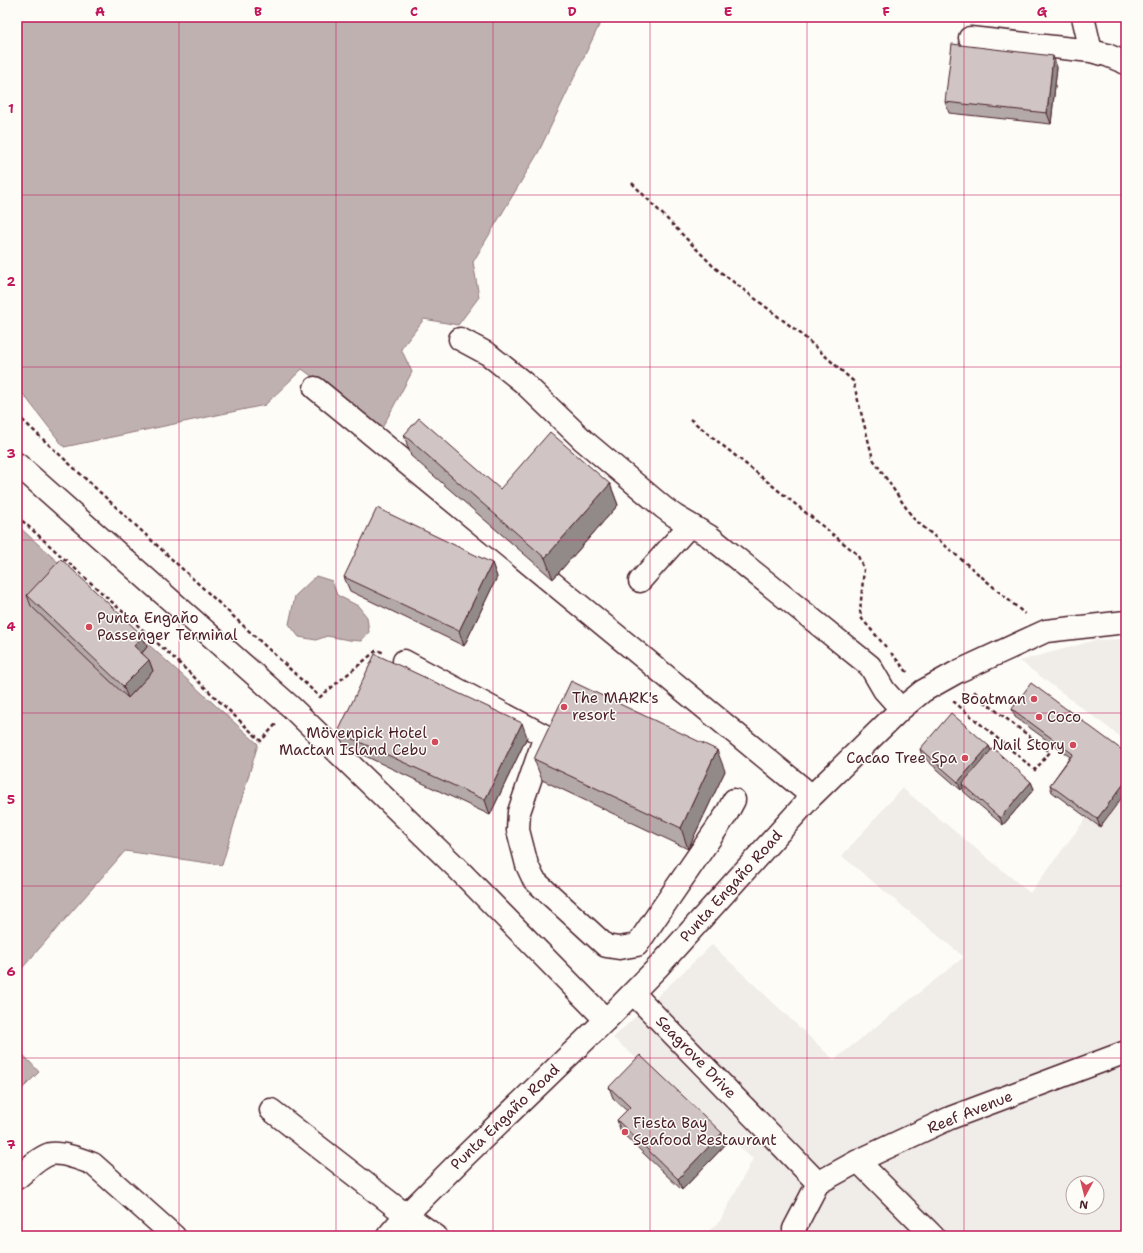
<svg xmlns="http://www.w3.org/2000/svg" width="1143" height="1253" viewBox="0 0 1143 1253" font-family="'Shantell Sans',sans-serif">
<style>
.built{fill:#f0ece8;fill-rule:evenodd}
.water{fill:#c0b1b1;stroke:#91777b}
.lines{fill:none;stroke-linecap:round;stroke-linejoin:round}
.minor-casing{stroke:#4a1f2b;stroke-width:25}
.path{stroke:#4a1f2b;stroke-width:2.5;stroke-dasharray:4 3;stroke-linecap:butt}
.minor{stroke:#fdfcf7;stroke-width:22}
.wall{fill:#b3a9a9;stroke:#4a1f2b}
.shaded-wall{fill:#928a89;stroke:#4a1f2b}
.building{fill:#d0c5c4;stroke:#4a1f2b}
.grid{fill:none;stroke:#c2185b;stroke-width:1;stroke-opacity:0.55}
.poi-dot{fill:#d1495b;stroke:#fdfcf7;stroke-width:1.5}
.labels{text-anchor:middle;stroke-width:3;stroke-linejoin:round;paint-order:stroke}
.poi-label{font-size:15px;fill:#4a1f2b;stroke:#fdfcf7;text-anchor:start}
.street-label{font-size:15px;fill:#4a1f2b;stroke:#fdfcf7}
.neatline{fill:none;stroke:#c2185b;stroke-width:1.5}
.grid-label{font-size:13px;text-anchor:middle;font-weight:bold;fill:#c2185b}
</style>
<rect width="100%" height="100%" fill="#fdfcf7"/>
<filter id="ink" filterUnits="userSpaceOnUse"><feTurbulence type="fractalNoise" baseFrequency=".025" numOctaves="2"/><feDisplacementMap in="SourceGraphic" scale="8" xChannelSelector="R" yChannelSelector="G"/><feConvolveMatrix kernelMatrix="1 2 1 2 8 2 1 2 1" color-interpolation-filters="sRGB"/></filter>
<g filter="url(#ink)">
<!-- built -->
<path class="built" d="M1126 639V741L1020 661 1096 640Z
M1126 765V1236H703L720 1221 753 1159 613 1038 712 945 834 1060 964 957 842 856 902 788 1030 893ZM1073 1183H1097V1207H1073Z"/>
<!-- water -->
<path class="water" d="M17 17H603L538 153 473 262 479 297 458 325 424 319 401 349 412 372 382 428 302 369 265 405 64 447 17 386V222L21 213 17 209Z
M17 525 258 744 222 865 125 851 17 974Z
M316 576 332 581 337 595 358 606 367 617 369 632 361 641 349 640 327 636 316 640 299 637 289 624 295 596Z
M17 1048 39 1072 17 1094Z"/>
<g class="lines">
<defs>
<path id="minor" d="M1083 17 1091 51
M970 38 1091 51 1107 55 1126 63
M460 339 488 354 524 383 583 440 664 508 675 516 709 536 870 666 884 690 901 709
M315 388 812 796
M17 464 291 707 456 867 606 1020
M640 581 690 525
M404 661 545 736 519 812 518 830 527 865 534 880 606 946 619 948 637 945 726 815 734 800
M633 993 818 1183
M271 1110 406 1215 436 1236
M858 1161 933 1236
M17 1178C27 1170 38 1158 50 1154 61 1152 83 1160 93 1164L174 1236
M818 1183 858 1161 950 1118 1126 1052
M388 1236 406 1215 466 1155 611 1015 659 966 812 796 901 709 923 691 957 672 1046 631 1126 622
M796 1236 794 1229 818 1183"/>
</defs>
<!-- minor casing -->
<use href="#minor" class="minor-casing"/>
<!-- path -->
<path class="path" d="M632 183 714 267 801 334 853 381 873 459 913 518 1025 614
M17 415 320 697 377 650 384 653
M690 419 857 554 864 569 860 611 862 619 886 647
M17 516 176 660 261 741 276 724
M891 653 908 673
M953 701 1035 770 1050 752 982 700 973 690"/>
<!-- minor -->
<use href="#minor" class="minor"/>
</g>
<!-- wall -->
<path class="wall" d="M1057 67 1051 124 949 113 945 102Z
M404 435 500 489 610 484 618 505 553 579 411 456Z
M492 563 497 577 464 646 350 591 344 577Z
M27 595 143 636 147 647 142 653 149 660 153 671 128 698 31 606Z
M1012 709 1126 753 1100 827 1052 792 1050 785 1070 757 1015 717Z
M338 732 527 737 490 815 344 746Z
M989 746 991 750 1031 782 1034 789 1003 825 964 792 963 788 961 790 922 756 920 749Z
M534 759 725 771 688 849 542 780Z
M609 1087 722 1133 726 1144 682 1190 621 1132 617 1120 627 1111 613 1098Z"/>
<!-- shaded-wall -->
<path class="shaded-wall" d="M1053 56 1057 67 1051 124 1047 113Z
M610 484 618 505 553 579 545 558Z
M492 563 497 577 464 646 459 631Z
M143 636 147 647 138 657 134 646Z
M149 660 153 671 128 698 123 686Z
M522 723 527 737 490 815 485 800Z
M989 746 992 754 962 784 963 788 961 790 958 782Z
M717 750 725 771 688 849 681 828Z
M1126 781V792L1100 827 1097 819Z
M1031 782 1034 789 1003 825 1000 818Z
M722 1133 726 1144 682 1190 678 1179Z"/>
<!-- building -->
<path class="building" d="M952 44 1053 56 1047 113 945 102Z
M419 418 500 489 550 432 610 484 545 558 404 435Z
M377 508 492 563 459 631 344 577Z
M61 559 143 636 134 646 149 660 123 686 27 595Z
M375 654 522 723 485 800 338 732Z
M571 681 717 750 681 828 534 759Z
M1031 683 1126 753V781L1097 819 1050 785 1073 754 1012 709Z
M951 713 989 746 958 782 920 749Z
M993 748 1031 782 1000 818 962 784Z
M640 1055 722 1133 678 1179 617 1120 630 1107 609 1087Z"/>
</g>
<!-- grid -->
<path class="grid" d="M179 17V1236M336 17V1236M493 17V1236M650 17V1236M807 17V1236M964 17V1236M17 195H1126M17 367H1126M17 540H1126M17 713H1126M17 886H1126M17 1058H1126"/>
<!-- markers -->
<g class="poi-dot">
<circle cx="89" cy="627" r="4"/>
<circle cx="1034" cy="699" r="4"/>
<circle cx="564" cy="707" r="4"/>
<circle cx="1039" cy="717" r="4"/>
<circle cx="435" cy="742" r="4"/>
<circle cx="1073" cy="745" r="4"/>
<circle cx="965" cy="758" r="4"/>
<circle cx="625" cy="1132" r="4"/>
</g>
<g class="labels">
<!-- poi labels -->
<g class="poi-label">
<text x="97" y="623">Punta Engaňo<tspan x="97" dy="17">Passenger Terminal</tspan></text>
<text x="572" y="703">The MARK's<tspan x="572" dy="17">resort</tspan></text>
<text x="1026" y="704" text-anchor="end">Boatman</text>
<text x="1047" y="722">Coco</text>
<text x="427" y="738" text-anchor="end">Mövenpick Hotel<tspan x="427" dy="17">Mactan Island Cebu</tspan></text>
<text x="1065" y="750" text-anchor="end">Nail Story</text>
<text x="957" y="763" text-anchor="end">Cacao Tree Spa</text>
<text x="633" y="1128">Fiesta Bay<tspan x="633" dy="17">Seafood Restaurant</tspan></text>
</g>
<!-- street labels -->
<g class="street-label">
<text transform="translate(731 886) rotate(-48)" y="5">Punta Engaño Road</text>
<text transform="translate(696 1057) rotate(46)" y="5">Seagrove Drive</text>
<text transform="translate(970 1112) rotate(-22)" y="5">Reef Avenue</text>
<text transform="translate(505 1117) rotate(-44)" y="5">Punta Engaño Road</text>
</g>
</g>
<!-- margin -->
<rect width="1143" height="1253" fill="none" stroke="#fdfcf7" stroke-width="44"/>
<!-- north arrow -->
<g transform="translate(1085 1195) rotate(187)"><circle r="19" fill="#fdfcf7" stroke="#b5a4a5"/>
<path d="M0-3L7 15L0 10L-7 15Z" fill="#d1495b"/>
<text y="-6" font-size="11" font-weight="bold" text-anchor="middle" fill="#4a1f2b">N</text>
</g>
<rect x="22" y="22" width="1099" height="1209" class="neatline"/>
<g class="grid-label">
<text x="100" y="16">A</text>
<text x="258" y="16">B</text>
<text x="414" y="16">C</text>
<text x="572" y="16">D</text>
<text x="728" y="16">E</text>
<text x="886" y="16">F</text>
<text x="1042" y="16">G</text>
<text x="11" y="113">1</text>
<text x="11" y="286">2</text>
<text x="11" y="458">3</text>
<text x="11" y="631">4</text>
<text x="11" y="804">5</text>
<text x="11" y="976">6</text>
<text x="11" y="1149">7</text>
</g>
</svg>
